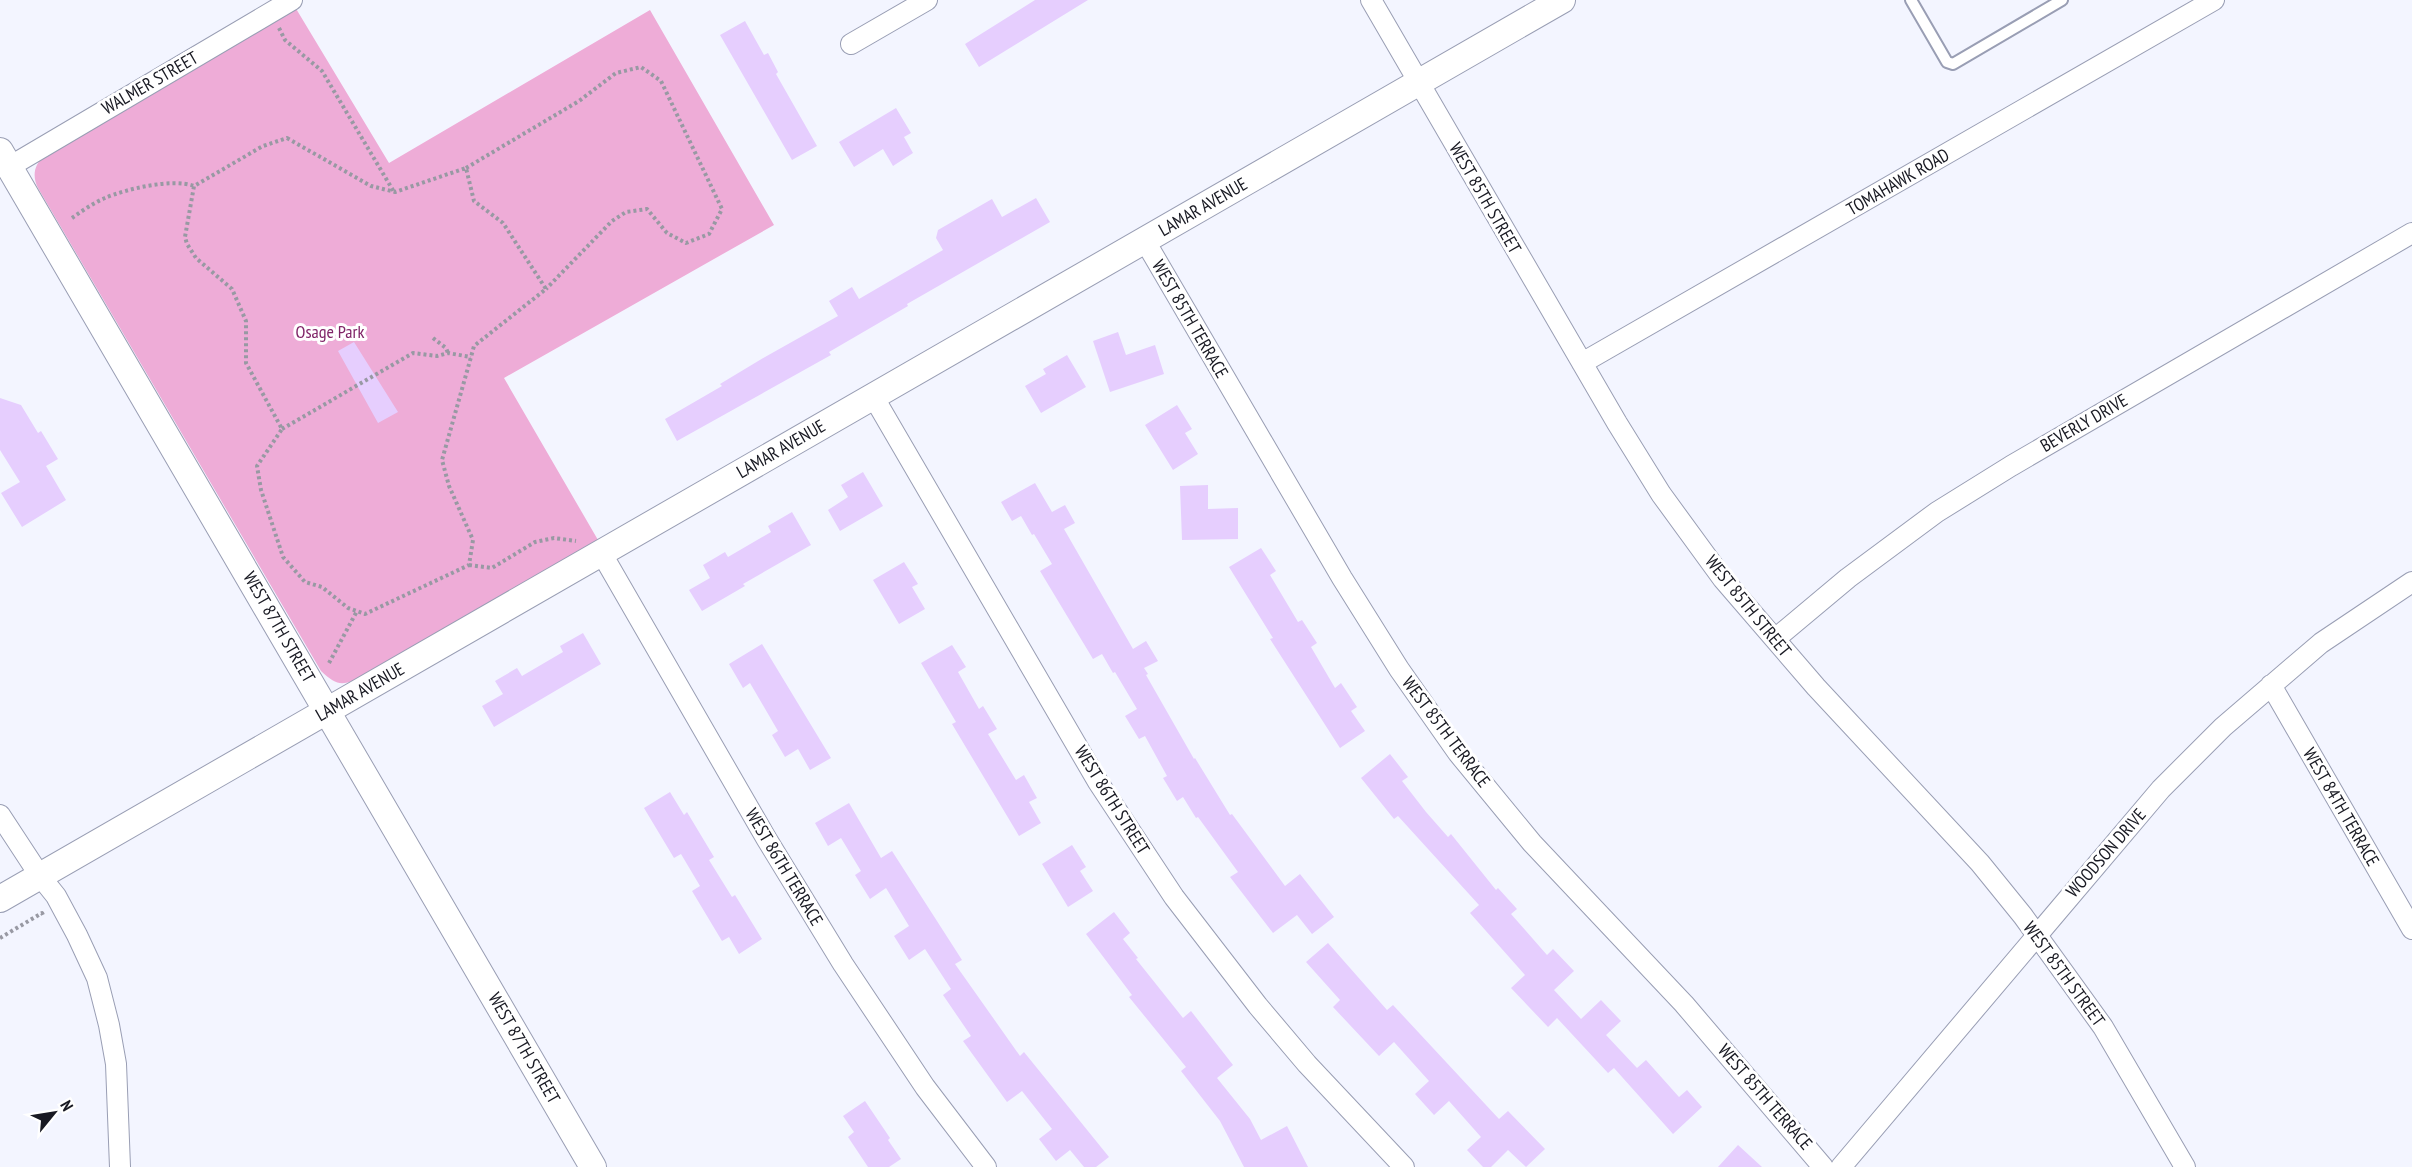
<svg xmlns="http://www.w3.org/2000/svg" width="2412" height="1167" viewBox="0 0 2412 1167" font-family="'PT Sans Narrow',sans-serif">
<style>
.green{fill:#eeacd7}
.building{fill:#e6cefe}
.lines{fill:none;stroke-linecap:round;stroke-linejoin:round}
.service-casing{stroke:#999eb4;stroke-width:14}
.minor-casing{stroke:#999eb4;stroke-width:22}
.tertiary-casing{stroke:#999eb4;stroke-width:28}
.path{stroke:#9899a3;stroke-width:4;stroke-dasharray:3 3;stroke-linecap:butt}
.service{stroke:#fff;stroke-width:10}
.minor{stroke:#fff;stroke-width:20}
.tertiary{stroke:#fff;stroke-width:26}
.labels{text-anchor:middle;stroke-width:6;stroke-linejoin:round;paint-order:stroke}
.street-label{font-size:18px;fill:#181922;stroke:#fff}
.park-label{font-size:18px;fill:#802568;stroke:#fff}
</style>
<rect width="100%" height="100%" fill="#f3f5ff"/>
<!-- green -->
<path class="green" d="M295 7 389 163 650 10 774 225 504 378 598 540 362 677C342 686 337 686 321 671L38 188C32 176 34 165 44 156Z"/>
<!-- building -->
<path class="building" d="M1035 0H1088L979 67 965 44Z
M745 21 764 55 768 53 778 72 776 74 817 146 792 160 720 35Z
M896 108 911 133 904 137 913 153 893 166 883 149 854 167 839 142Z
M1036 198 1050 222 907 304 908 306 829 352 831 355 677 441 665 419 722 386 720 384 765 357 838 316 829 301 852 287 859 299 943 250 936 238 938 230 992 199 1002 217Z
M1118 332 1126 355 1155 345 1164 374 1110 392 1093 341Z
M354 342 398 412 378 423 338 351Z
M1067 355 1086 387 1041 413 1025 386 1046 374 1043 369Z
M0 398 21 405 38 433 41 431 58 459 46 466 66 500 22 527 1 493 20 482 0 450Z
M1177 405 1192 429 1185 433 1198 454 1173 470 1145 425Z
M863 472 883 506 840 531 828 510 848 497 841 485Z
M1035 483 1052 512 1065 505 1075 523 1064 529 1133 649 1146 641 1158 661 1144 668 1148 674 1146 675 1194 759 1195 758 1230 815 1232 814 1285 886 1300 874 1334 917 1312 934 1297 915 1273 933 1230 877 1238 872 1198 817 1196 818 1183 797 1177 801 1163 778 1167 776 1145 736 1139 739 1125 716 1137 709 1115 672 1113 673 1102 654 1093 659 1040 571 1052 564 1034 534 1032 535 1021 516 1012 521 1001 502Z
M1208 485V509L1238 508V539L1182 540 1180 486Z
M792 512 811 545 743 584 745 586 702 611 689 590 710 578 703 565 725 552 728 557 771 532 768 526Z
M1261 548 1276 571 1270 575 1298 622 1302 620 1317 643 1311 647 1335 688 1341 683 1357 707 1351 711 1365 731 1340 748 1270 639 1273 638 1229 567Z
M904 562 918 584 912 587 925 609 899 624 873 580Z
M583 633 601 664 494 727 482 706 503 694 495 681 517 668 522 676 563 652 560 646Z
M762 644 831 758 810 770 798 749 785 757 772 735 778 731 750 683 743 688 729 664Z
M952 645 966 667 958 672 979 709 983 706 997 729 988 734 1016 780 1024 775 1037 798 1029 802 1041 823 1019 836 952 724 956 722 921 663Z
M1390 754 1408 777 1402 781 1426 812 1448 837 1451 834 1496 890 1498 888 1517 909 1511 914 1547 955 1553 949 1574 971 1554 990 1581 1019 1601 1000 1621 1021 1606 1035 1637 1068 1646 1060 1679 1097 1687 1090 1702 1107 1673 1134 1614 1068 1608 1073 1557 1018 1548 1027 1511 988 1525 975 1470 913 1479 905 1398 816 1394 819 1361 778Z
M670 792 684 815 687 812 714 857 709 860 732 897 735 895 762 939 739 954 729 937 722 941 692 891 700 886 681 854 674 858 644 808Z
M849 803 881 858 892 851 962 960 955 964 1020 1056 1024 1052 1109 1157 1096 1167H1084L1070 1150 1056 1161 1039 1139 1052 1129 1022 1091 1007 1102 963 1041 971 1036 943 995 951 989 925 949 909 960 894 936 909 926 886 888 870 899 855 875 861 871 841 838 828 846 815 823Z
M1072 845 1086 867 1080 871 1093 891 1068 907 1042 864Z
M1114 912 1130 933 1123 939 1138 958 1136 959 1183 1018 1191 1011 1233 1065 1217 1078 1250 1119 1261 1140 1287 1126 1308 1167H1244L1220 1121 1181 1071 1186 1067 1129 997 1132 995 1086 934Z
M1328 943 1387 1010 1393 1005 1499 1119 1508 1111 1545 1149 1526 1167 1508 1150 1491 1167H1483L1467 1150 1481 1137 1449 1101 1434 1115 1415 1094 1429 1081 1394 1042 1379 1056 1333 1007 1340 1000 1306 962Z
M865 1101 890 1138 888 1140 901 1159 889 1167H868L848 1137 854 1132 843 1116Z
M1738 1145 1762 1167H1718Z"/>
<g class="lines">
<defs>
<path id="service" d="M1911 0 1947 62 1953 64 2062 0"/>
<path id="minor" d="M1371 0 1617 423 1661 494 1723 579 1816 687 1980 863 2023 916 2103 1027 2185 1167
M851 44 927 0
M9 167 292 0
M1145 241 1342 578 1399 669 1458 753 1532 843 1684 1004 1823 1167
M1582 363 2214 0
M873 396 1098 782 1174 897 1258 1006 1307 1064 1404 1167
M602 554 766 838 843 964 925 1087 986 1167
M1775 639 1848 578 1937 512 2011 466 2412 233
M2271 685 2412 929
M0 815 40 876 56 896 77 935 97 978 109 1025 116 1064 120 1167
M1841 1167 2161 789 2223 727 2321 643 2412 582"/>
<path id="tertiary" d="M0 151 593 1167
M0 899 1562 0"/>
</defs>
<!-- service casing -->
<use href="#service" class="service-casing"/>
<!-- minor casing -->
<use href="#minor" class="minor-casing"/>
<!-- tertiary casing -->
<use href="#tertiary" class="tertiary-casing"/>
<!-- path -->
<path class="path" d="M279 28 285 40 322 71 394 192
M287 138 371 186 395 192 466 168 474 201 503 223 546 289 474 346 471 357 442 460 449 486 473 540 469 565 365 614 348 608 322 587 305 582 283 557 261 490 257 466 282 429 246 363V321L232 289 196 258 187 244 185 237 194 186 263 146Z
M466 168 579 101 616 73 641 67 661 81 722 209 709 234 686 243 667 233 647 209 626 212 612 221 546 289
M72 218C82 211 93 203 105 198 126 189 172 178 194 186
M433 338 446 348 448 353
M282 429 413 353 437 356 448 353 471 357
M469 565 492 568 535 542 554 538 576 541
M329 663 357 611
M0 938 42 913 43 915"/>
<!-- service -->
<use href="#service" class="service"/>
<!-- minor -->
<use href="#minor" class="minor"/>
<!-- tertiary -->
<use href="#tertiary" class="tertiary"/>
</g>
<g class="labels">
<!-- street labels -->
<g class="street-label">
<text transform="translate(150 83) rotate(-30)" y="6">WALMER STREET</text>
<text transform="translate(1898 182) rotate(-30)" y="6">TOMAHAWK ROAD</text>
<text transform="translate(1485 198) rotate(60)" y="6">WEST 85TH STREET</text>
<text transform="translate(1203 207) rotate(-30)" y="6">LAMAR AVENUE</text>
<text transform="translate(1190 319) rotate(60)" y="6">WEST 85TH TERRACE</text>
<text transform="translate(2084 423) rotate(-30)" y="6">BEVERLY DRIVE</text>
<text transform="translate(781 449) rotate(-30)" y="6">LAMAR AVENUE</text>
<text transform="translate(1748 606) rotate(51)" y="6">WEST 85TH STREET</text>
<text transform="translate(279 627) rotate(60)" y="6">WEST 87TH STREET</text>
<text transform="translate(360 692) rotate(-30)" y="6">LAMAR AVENUE</text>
<text transform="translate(1446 732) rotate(53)" y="6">WEST 85TH TERRACE</text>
<text transform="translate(1112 800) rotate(58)" y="6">WEST 86TH STREET</text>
<text transform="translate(2341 807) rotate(60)" y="6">WEST 84TH TERRACE</text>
<text transform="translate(2106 853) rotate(-49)" y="6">WOODSON DRIVE</text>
<text transform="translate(784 867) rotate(59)" y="6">WEST 86TH TERRACE</text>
<text transform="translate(2064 974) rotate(54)" y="6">WEST 85TH STREET</text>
<text transform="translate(524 1048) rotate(60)" y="6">WEST 87TH STREET</text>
<text transform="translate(1765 1097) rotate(49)" y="6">WEST 85TH TERRACE</text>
</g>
<!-- park labels -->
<g class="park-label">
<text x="330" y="338">Osage Park</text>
</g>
</g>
<!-- north arrow -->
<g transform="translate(54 1113) rotate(60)" stroke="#ffffff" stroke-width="4.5" paint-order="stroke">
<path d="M0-4.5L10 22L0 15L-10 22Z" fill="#181922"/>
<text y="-9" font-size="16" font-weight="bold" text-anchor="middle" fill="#181922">N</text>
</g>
</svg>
